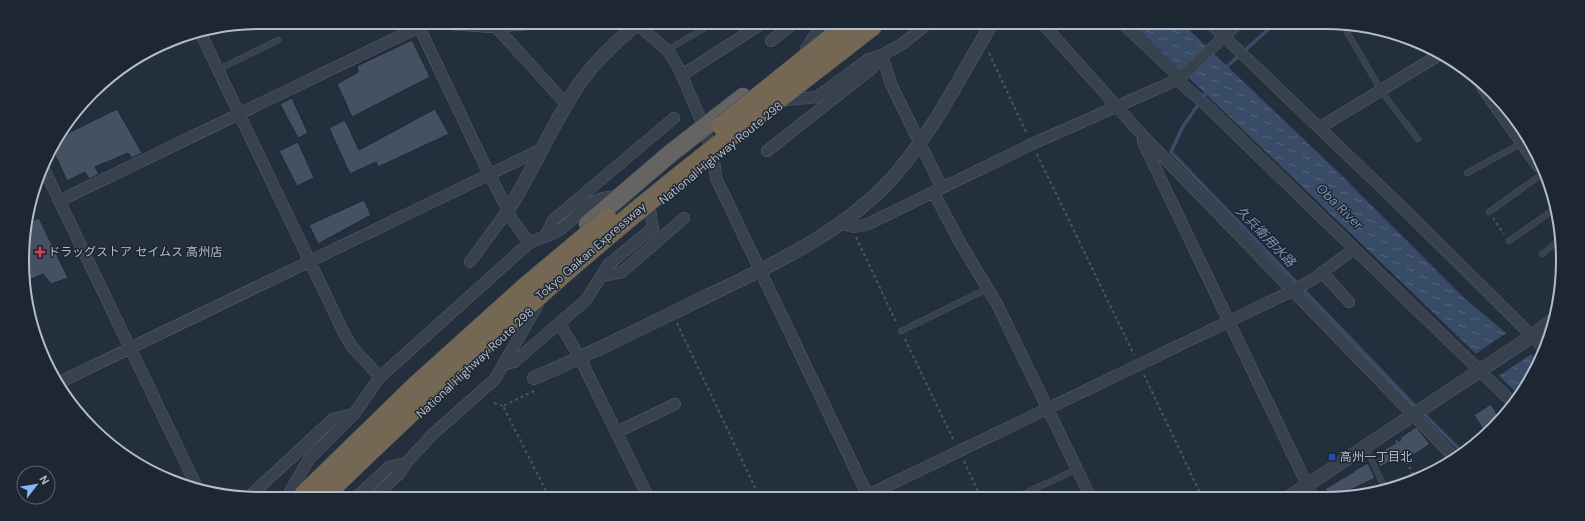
<svg xmlns="http://www.w3.org/2000/svg" width="1585" height="521" viewBox="0 0 1585 521" font-family="'DM Sans','Noto Sans JP',sans-serif">
<style>
.water{fill:url(#water-ripples)}
.pier{fill:#242f3e}
.lines{fill:none;stroke-linecap:round;stroke-linejoin:round}
.stream{stroke:#394c67;stroke-width:3.5}
.building{fill:#455162;stroke:#1f2835}
.service-casing{stroke:#565f6c;stroke-width:6}
.minor-casing{stroke:#565f6c;stroke-width:12}
.tertiary-casing{stroke:#565f6c;stroke-width:14}
.trunk-casing{stroke:#434c59;stroke-width:19}
.path{stroke:#44595c;stroke-width:2;stroke-dasharray:3 3;stroke-linecap:butt}
.service{stroke:#38414e;stroke-width:5.5}
.minor{stroke:#38414e;stroke-width:11}
.tertiary{stroke:#38414e;stroke-width:13}
.trunk{stroke:#656462;stroke-width:18}
.motorway-bridge-casing{stroke:#434c59;stroke-width:21;stroke-linecap:butt}
.motorway-bridge{stroke:#746855;stroke-width:20}
.health-dot{fill:#e0444e;stroke:#1d2633;stroke-width:1.5}
.transit-dot{fill:#1a4fb4;stroke:#1d2633;stroke-width:1.5}
.labels{text-anchor:middle;stroke-width:3;stroke-linejoin:round;paint-order:stroke}
.street-label{font-size:12px;fill:#b4bcc9;stroke:#1d2633}
.poi-label{font-size:12px;fill:#b4bcc9;stroke:#1d2633;text-anchor:start}
.water-label{font-size:13px;font-style:italic;fill:#7c92b1;stroke:#1d2633}
.rim{fill:none;stroke:#b4bcc9;stroke-width:2}
</style>
<defs>
<pattern id="water-ripples" width="26" height="14" patternUnits="userSpaceOnUse"><rect width="26" height="14" fill="#394c67"/><path d="M2 4q2-2 4 0t4 0M15 11q2-2 4 0t4 0" fill="none" stroke="#53647b"/></pattern>
</defs>
<rect width="100%" height="100%" fill="#242f3e"/>
<!-- water -->
<path class="water" d="M1135 26H1185L1337 171 1463 297 1538 360 1531 380 1519 395Z"/>
<!-- pier -->
<path class="pier" d="M1508 332 1533 353 1497 377 1474 355Z"/>
<g class="lines">
<!-- stream -->
<path class="stream" d="M1224 69 1272 26
M1208 90 1182 128 1171 152 1417 408
M1422 412 1462 452"/>
</g>
<!-- building -->
<path class="building" d="M412 40 430 77 352 117 337 84 358 72 357 66Z
M292 98 308 133 298 138 280 104Z
M117 109 142 153 132 158 128 153 95 167 99 174 89 179 85 172 67 181 52 148 60 137Z
M435 109 449 134 378 167 376 162 350 174 329 128 345 120 359 150Z
M298 142 314 178 297 186 279 151Z
M364 200 371 215 318 244 309 225Z
M39 218 68 278 51 284 43 274 27 281 24 230 26 224Z
M1491 404 1499 418 1483 429 1474 415Z
M1416 427 1430 444 1412 456 1409 451 1380 467 1376 459 1382 456 1380 452 1401 440 1400 438Z
M1368 463 1375 478 1350 490 1351 492 1344 497H1330L1325 489 1355 471V470Z"/>
<g class="lines">
<defs>
<path id="service" d="M1347 32 1381 90
M667 50 705 28
M217 70 278 40
M1380 90 1418 139
M1467 173 1522 143
M1489 212 1542 174
M1509 241 1556 208
M1542 254 1558 241
M901 331 987 289
M1363 447 1369 455 1385 488
M1019 496 1077 469"/>
<path id="minor" d="M437 23 491 27 543 23
M637 24 669 52 679 69 704 127 714 160 716 178 868 496
M1044 25 1143 136V142L1313 497
M1125 26 1174 72 1184 86 1206 105 1513 403
M1213 26 1405 210 1543 347
M419 27 489 174 508 210 470 262
M496 27 566 104
M201 34 343 331 352 347 380 377
M771 41 792 24
M806 49 822 24
M882 55 891 84 942 188
M682 75 758 26
M1482 87 1538 166
M786 100 817 97 867 60 882 55 902 44 926 25
M1319 128 1439 55
M1143 136 1454 457
M767 151 871 69 882 55
M43 167 197 487
M934 193 959 241 997 304 1090 496
M59 201 427 23
M507 212 529 243
M840 223 854 227 868 224 1032 144 1179 79 1235 26
M546 235 553 220 674 118
M1322 272 1349 302
M601 276 622 272 684 218
M560 324 580 358 647 495
M503 365 538 304
M58 383 544 148
M617 432 675 404
M252 494 333 419 354 414
M288 495 309 459 354 414 380 377 529 243C538 238 550 236 558 231 585 213 582 197 621 196
M359 495 389 467 406 463
M376 495 400 473 406 463 433 434 495 379 503 365 514 362 586 300 609 264 653 228 650 211
M866 496 1292 291 1312 280 1354 249"/>
<path id="tertiary" d="M508 210C535 168 553 121 582 80 597 59 617 41 637 24
M534 378C589 355 642 328 695 302 765 268 840 236 893 177 932 134 961 75 991 25
M1289 497 1526 340 1554 319"/>
<path id="trunk" d="M588 224 671 153 743 97"/>
</defs>
<!-- service casing -->
<use href="#service" class="service-casing"/>
<!-- minor casing -->
<use href="#minor" class="minor-casing"/>
<!-- tertiary casing -->
<use href="#tertiary" class="tertiary-casing"/>
<!-- trunk casing -->
<use href="#trunk" class="trunk-casing"/>
<!-- path -->
<path class="path" d="M989 53 1027 134
M1037 154 1134 355
M1493 218 1504 234
M856 237 897 324
M677 323 759 496
M905 339 954 441
M1144 375 1202 497
M534 391 503 406 548 495
M494 403 503 406
M1396 440 1415 479
M964 461 980 496"/>
<!-- service -->
<use href="#service" class="service"/>
<!-- minor -->
<use href="#minor" class="minor"/>
<!-- tertiary -->
<use href="#tertiary" class="tertiary"/>
<!-- trunk -->
<use href="#trunk" class="trunk"/>
<defs>
<path id="motorway-bridge" d="M722 126 849 24
M304 495 416 386 527 286 607 219
M324 495C434 389 546 284 665 188 733 133 804 79 873 25"/>
</defs>
<!-- motorway-bridge casing -->
<use href="#motorway-bridge" class="motorway-bridge-casing"/>
<!-- motorway-bridge -->
<use href="#motorway-bridge" class="motorway-bridge"/>
</g>
<!-- markers -->
<path class="health-dot" d="M38 246h4v4h4v4h-4v4h-4v-4h-4v-4h4z"/>
<rect class="transit-dot" x="1328" y="453" width="8" height="8" rx="2"/>
<g class="labels">
<!-- street labels -->
<g class="street-label">
<text transform="translate(721 153) rotate(-39)" y="4">National Highway Route 298</text>
<text transform="translate(591 251) rotate(-41)" y="4">Tokyo Gaikan Expressway</text>
<text transform="translate(475 363) rotate(-43)" y="4">National Highway Route 298</text>
</g>
<!-- poi labels -->
<g class="poi-label">
<text x="48" y="256">ドラッグストア セイムス 高州店</text>
<text x="1340" y="461">高州一丁目北</text>
</g>
<!-- water labels -->
<g class="water-label">
<text transform="translate(1340 206) rotate(44)" y="5">Oba River</text>
<text transform="translate(1266 236) rotate(46)" y="5">久兵衛用水路</text>
</g>
</g>
<!-- crop -->
<path d="M0 0H1585V521H0ZM260 29H1325A231 231 0 0 1 1556 260V261A231 231 0 0 1 1325 492H260A231 231 0 0 1 29 261V260A231 231 0 0 1 260 29Z" fill="#1d2633" fill-rule="evenodd"/>
<path class="rim" d="M260 29H1325A231 231 0 0 1 1556 260V261A231 231 0 0 1 1325 492H260A231 231 0 0 1 29 261V260A231 231 0 0 1 260 29Z"/>
<!-- north arrow -->
<g transform="translate(36 485) rotate(59)"><circle r="19" fill="#1d2633" stroke="#59626f"/>
<path d="M0-3L7 15L0 10L-7 15Z" fill="#8ab4f8"/>
<text y="-6" font-size="11" font-weight="bold" text-anchor="middle" fill="#b4bcc9">N</text>
</g>
</svg>
